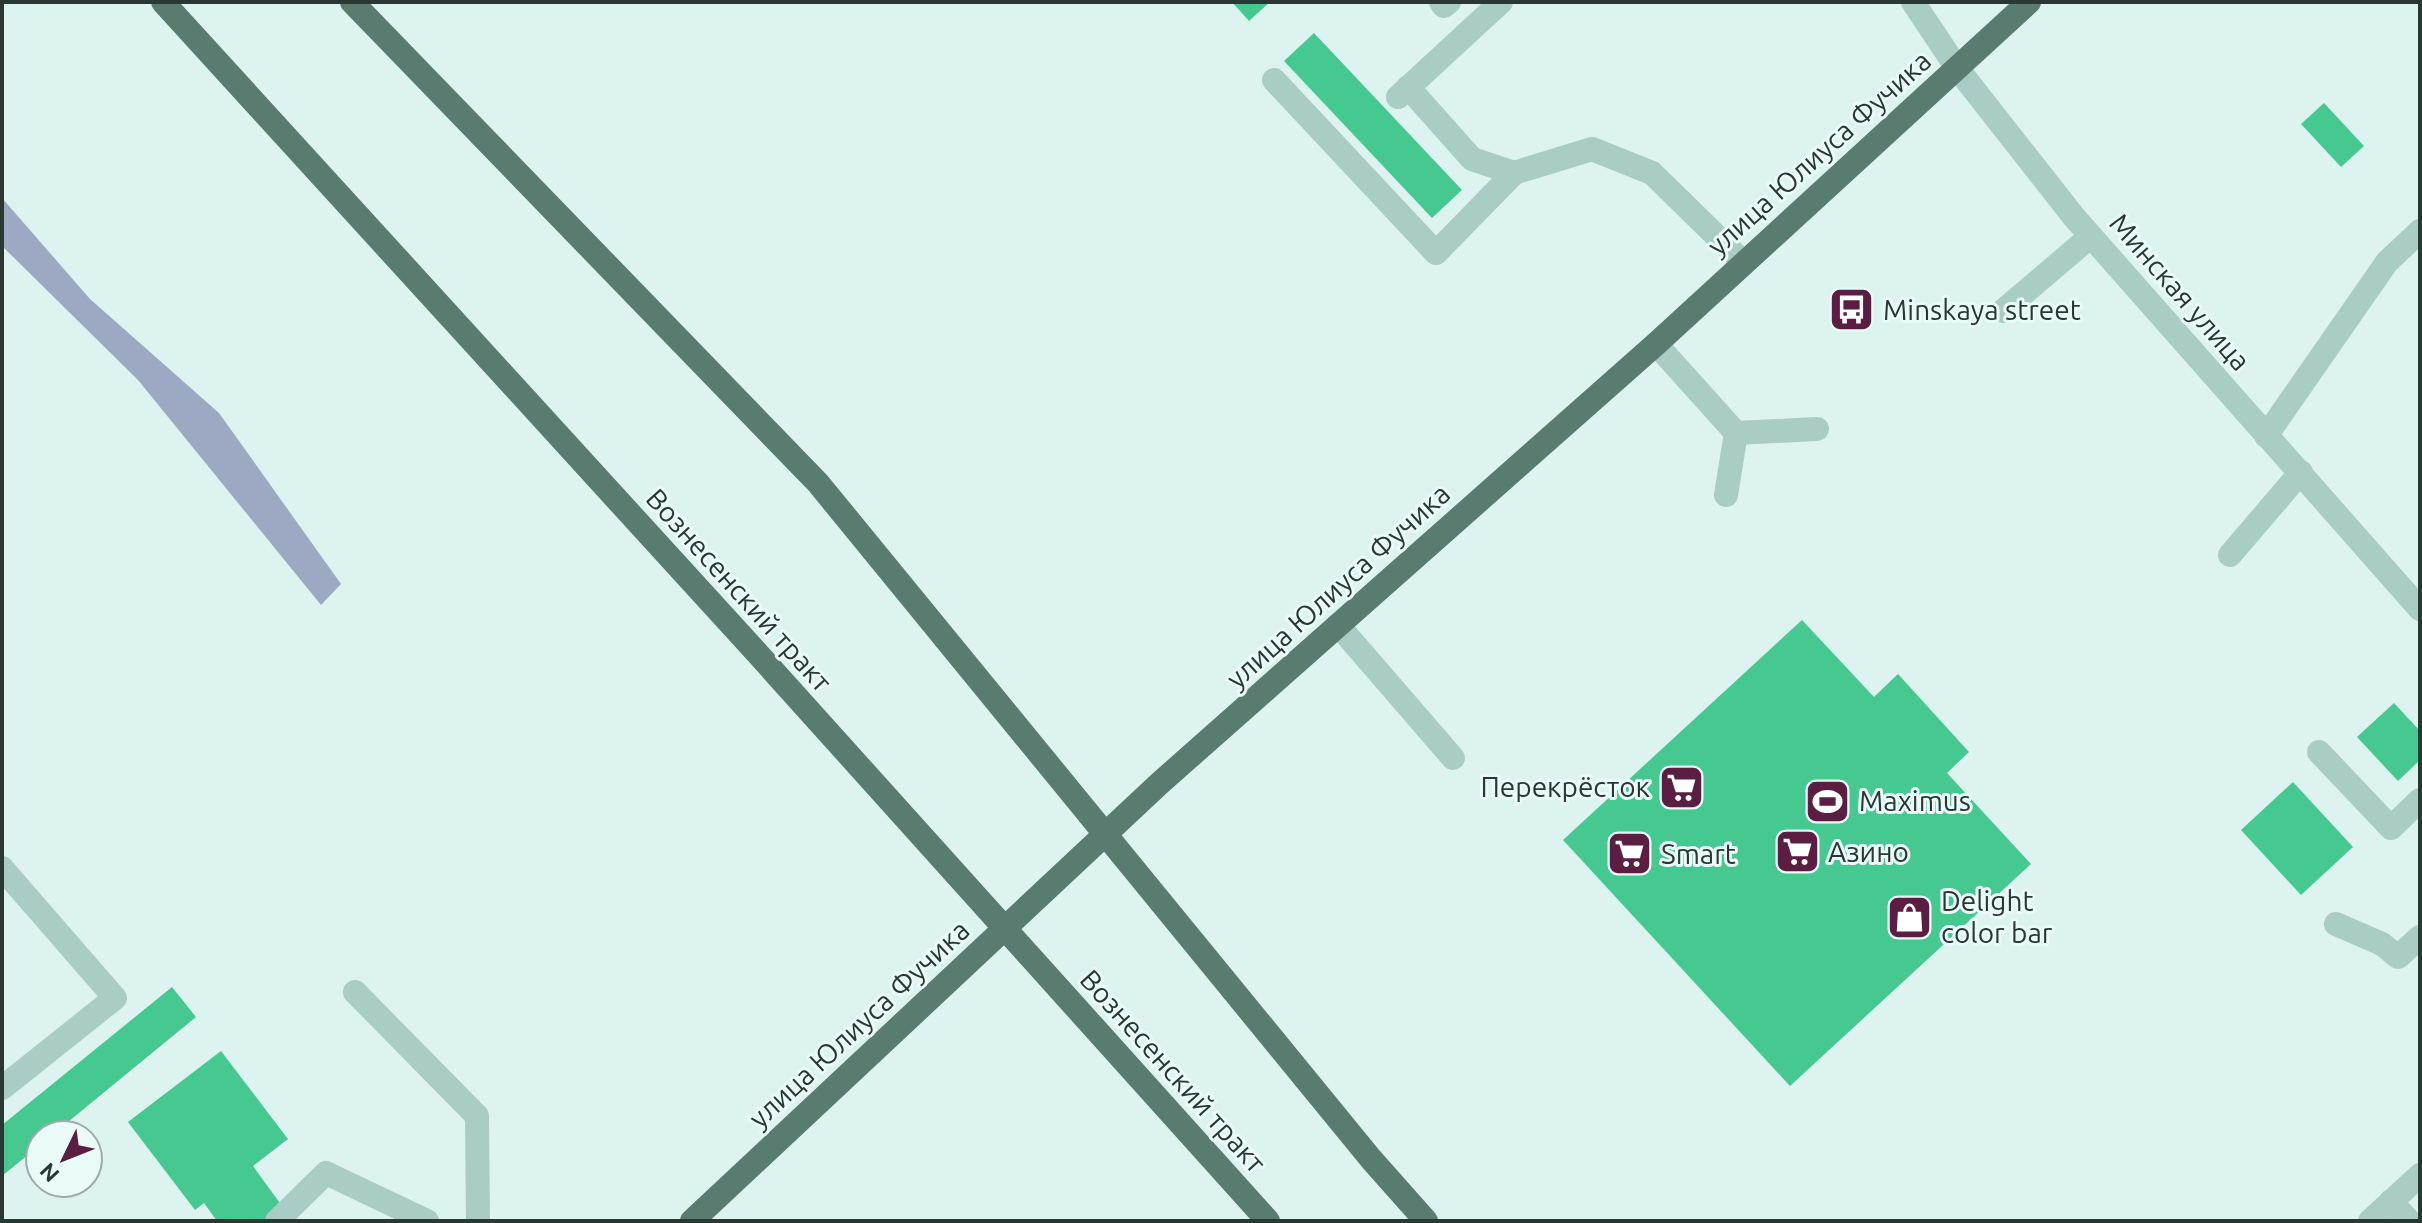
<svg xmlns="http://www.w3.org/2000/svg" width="2422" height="1223" viewBox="0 0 2422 1223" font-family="Ubuntu,sans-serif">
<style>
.green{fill:#9da9c3}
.building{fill:#46c891}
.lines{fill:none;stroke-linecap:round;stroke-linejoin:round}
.minor{stroke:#a9ccc4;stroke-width:24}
.major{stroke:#5a7b70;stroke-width:24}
.labels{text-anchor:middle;stroke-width:6;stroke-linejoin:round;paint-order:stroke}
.street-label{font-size:28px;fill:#293833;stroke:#eafaf8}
.poi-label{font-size:28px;fill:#293833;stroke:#eafaf8;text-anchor:start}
</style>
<rect width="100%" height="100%" fill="#ddf3f0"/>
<!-- green -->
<path class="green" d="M2 198 90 299 219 413 341 584 321 605 138 380 2 246Z"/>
<!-- building -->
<path class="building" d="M1232 2H1270L1249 21Z
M1314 33 1462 190 1432 218 1284 61Z
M2324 103 2364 146 2341 167 2301 124Z
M1802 620 1874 697 1898 674 1969 752 1947 773 2031 864 1790 1086 1563 840Z
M2394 703 2420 731V760L2398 781 2357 737Z
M2293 782 2353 847 2301 895 2241 830Z
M172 987 196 1017 52 1135H40V1145L2 1176V1125Z
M221 1051 288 1139 253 1166 293 1221H217L204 1203 195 1210 128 1122Z"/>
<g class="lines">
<!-- minor -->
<path class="minor" d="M1441 2 1444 6 1449 2
M1913 2 1957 68 2074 217 2420 609
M1274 80 1436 253 1514 173
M1408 87 1472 159 1514 173 1592 149 1652 173 1743 262
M1398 97 1501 2
M2003 311 2091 236
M1656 344 1736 433
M2266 436 2387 262 2420 231
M1726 495 1736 433 1817 429
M2230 555 2301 472
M1338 625 1453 758
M2319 752 2391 828 2420 800
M2 868 115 998 2 1088
M2336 924 2382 944 2398 957 2420 937
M355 992 477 1116 478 1221
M2391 1201 2409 1221
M277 1221 326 1173 427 1221
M2370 1221 2420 1175"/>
<!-- major -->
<path class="major" d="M163 2 758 654 1268 1221
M352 2 818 483 1371 1159 1426 1221
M692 1221 1160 783 1656 344 2029 2"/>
</g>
<!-- icons -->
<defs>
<symbol id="bus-square" viewBox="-11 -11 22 22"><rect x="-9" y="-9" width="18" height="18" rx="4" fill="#5b1d42" stroke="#eafaf8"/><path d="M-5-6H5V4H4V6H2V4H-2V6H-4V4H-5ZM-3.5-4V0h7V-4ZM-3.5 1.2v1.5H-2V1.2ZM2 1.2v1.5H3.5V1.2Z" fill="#fff"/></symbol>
<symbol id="supermarket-square" viewBox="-11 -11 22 22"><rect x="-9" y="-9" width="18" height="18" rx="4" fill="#5b1d42" stroke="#eafaf8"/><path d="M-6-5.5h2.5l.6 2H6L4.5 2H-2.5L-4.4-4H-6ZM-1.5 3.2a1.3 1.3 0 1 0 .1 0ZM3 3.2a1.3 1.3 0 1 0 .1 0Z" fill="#fff"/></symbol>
<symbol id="stadium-square" viewBox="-11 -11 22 22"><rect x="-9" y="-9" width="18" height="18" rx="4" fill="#5b1d42" stroke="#eafaf8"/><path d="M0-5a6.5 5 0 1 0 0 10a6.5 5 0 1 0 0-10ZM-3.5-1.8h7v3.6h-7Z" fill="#fff"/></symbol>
<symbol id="shop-square" viewBox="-11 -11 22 22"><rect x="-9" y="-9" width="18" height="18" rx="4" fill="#5b1d42" stroke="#eafaf8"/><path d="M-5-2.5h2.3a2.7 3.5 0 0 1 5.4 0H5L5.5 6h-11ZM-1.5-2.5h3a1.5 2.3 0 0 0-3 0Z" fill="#fff"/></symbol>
</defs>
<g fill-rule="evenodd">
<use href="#bus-square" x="1826" y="284" width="51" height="51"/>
<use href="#supermarket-square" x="1656" y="762" width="51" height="51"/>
<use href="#stadium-square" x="1802" y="776" width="51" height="51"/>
<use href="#supermarket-square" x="1772" y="826" width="51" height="51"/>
<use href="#supermarket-square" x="1604" y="828" width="51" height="51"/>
<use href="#shop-square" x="1884" y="892" width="51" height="51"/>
</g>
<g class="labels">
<!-- street labels -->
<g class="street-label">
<text transform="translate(1819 153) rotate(-42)" y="10">улица Юлиуса Фучика</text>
<text transform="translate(2180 292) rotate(49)" y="10">Минская улица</text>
<text transform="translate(1338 586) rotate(-42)" y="10">улица Юлиуса Фучика</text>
<text transform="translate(739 590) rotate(48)" y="10">Вознесенский тракт</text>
<text transform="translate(859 1024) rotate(-43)" y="10">улица Юлиуса Фучика</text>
<text transform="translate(1173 1071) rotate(48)" y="10">Вознесенский тракт</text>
</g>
<!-- poi labels -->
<g class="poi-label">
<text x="1883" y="320">Minskaya street</text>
<text x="1650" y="797" text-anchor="end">Перекрёсток</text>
<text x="1859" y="811">Maximus</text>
<text x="1828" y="862">Азино</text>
<text x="1661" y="864">Smart</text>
<text x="1941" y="911">Delight<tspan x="1941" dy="32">color bar</tspan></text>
</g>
</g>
<!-- border -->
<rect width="2422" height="1223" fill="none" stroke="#293833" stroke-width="8"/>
<!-- north arrow -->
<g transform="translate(64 1159) rotate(227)"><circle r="38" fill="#eafaf8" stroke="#9daca9" stroke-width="2"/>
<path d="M0-6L14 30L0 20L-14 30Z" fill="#5b1d42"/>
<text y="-12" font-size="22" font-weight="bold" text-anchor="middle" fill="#293833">N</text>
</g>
</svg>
